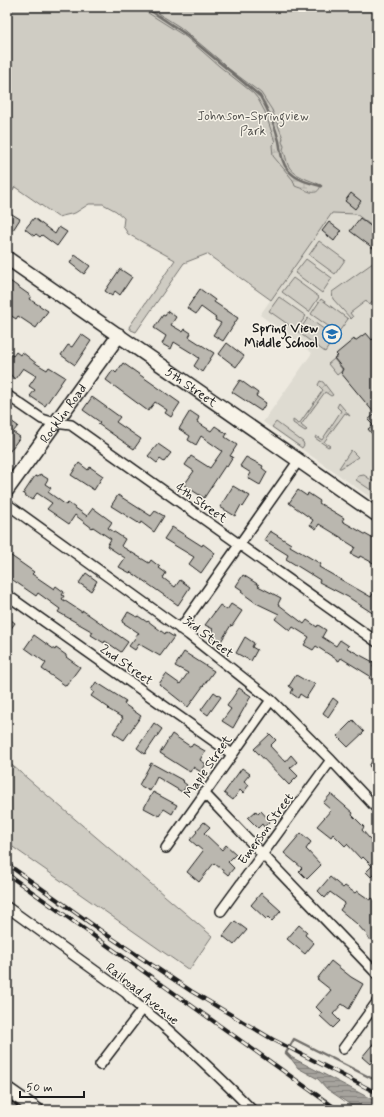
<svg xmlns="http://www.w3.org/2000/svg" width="384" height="1117" viewBox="0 0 384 1117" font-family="Mynerve,sans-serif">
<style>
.built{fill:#dedbd1}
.green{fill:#cfccc3;stroke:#767470}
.wetland{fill:url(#wetland-marsh);stroke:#767470}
.garden{fill:url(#garden-furrows);stroke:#767470}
.water{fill:url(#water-rules);stroke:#6f6d69}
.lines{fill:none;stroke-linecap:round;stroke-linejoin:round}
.stream{stroke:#6f6d69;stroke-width:2.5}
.building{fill:#bab7af;stroke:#1c1c1c}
.street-casing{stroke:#1c1c1c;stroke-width:12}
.secondary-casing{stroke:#1c1c1c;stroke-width:16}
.street{stroke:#f7f3e8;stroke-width:9}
.secondary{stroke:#f7f3e8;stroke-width:13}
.rail-casing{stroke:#1c1c1c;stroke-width:4}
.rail{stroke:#f7f3e8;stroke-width:2.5;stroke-dasharray:8;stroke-linecap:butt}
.labels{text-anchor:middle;stroke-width:3;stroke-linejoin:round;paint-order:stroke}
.park-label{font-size:13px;fill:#52514e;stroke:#f7f3e8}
.poi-label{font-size:13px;font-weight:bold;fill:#1c1c1c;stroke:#f7f3e8;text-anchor:end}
.street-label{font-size:13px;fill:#1c1c1c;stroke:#f7f3e8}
</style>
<defs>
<pattern id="wetland-marsh" width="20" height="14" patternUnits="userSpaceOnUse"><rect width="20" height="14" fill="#cfccc3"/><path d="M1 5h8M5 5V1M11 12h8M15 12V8" fill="none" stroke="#b1afa7"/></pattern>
<pattern id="garden-furrows" width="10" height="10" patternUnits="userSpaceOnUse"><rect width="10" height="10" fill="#cfccc3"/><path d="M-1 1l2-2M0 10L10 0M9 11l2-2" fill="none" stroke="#b1afa7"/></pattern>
<pattern id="water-rules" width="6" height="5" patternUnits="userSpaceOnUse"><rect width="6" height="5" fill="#a6a39d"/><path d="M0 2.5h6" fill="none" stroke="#86847f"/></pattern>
</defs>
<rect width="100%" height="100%" fill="#eeeae0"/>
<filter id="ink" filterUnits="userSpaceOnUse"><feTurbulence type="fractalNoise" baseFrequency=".025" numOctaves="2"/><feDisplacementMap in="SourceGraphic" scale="8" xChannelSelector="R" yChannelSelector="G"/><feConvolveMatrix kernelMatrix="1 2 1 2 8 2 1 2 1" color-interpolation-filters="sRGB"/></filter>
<g filter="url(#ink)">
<!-- built -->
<path class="built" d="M377 146V502L263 422 312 353 260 315Z"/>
<!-- green -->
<path class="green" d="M7 7H377V230L356 214 332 213 271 300 207 254 184 263 136 332 131 330 129 327 175 260 128 234 123 226 124 218 116 211 103 204H89L75 213 58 217 15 187 7 198Z
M319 241 345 260 335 274 309 255Z
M306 259 332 278 322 293 295 273Z
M377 260V277L375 279 377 281V298L369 305 366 301 350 313 353 317 351 319 333 299 332 292Z
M293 278 319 297 309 312 282 292Z
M279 297 306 316 296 330 269 311Z
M321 299 348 319 338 333 311 314Z
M308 318 335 337 325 352 298 332Z
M334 359 342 369V371L337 375 328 364Z
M276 422 303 442 304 445 302 448 272 427Z
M351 450 358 457 341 468H339Z
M364 475 377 484V494L356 480 358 476Z
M7 761 212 936 189 970 7 843Z"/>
<!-- wetland -->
<path class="wetland" d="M141 7H148L180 27 223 63 229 69 261 93 272 110 283 138 282 142 284 146 283 150C286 155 286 160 288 165 293 176 310 180 321 185 318 195 312 193 305 190 302 188 299 188 295 186L293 180 273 156 272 145 275 142 265 112 258 99 253 93 219 66 186 37 145 11Z"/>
<!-- garden -->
<path class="garden" d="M320 381 323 382 333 395 331 396 325 392 301 425 307 430 305 431 293 423V420L299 424 323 390 318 385Z
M339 403 350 416 345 413 324 442 330 446 328 447 315 438 316 436 322 440 341 411 337 407Z"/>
<!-- water -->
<path class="water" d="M289 1056 377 1102V1110H358L327 1089 318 1079 298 1068Z"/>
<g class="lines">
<!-- stream -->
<path class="stream" d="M145 7 184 33 260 96C268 110 275 125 279 141 281 151 281 162 288 170 296 180 309 183 321 186
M291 1058 286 1053 294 1039 377 1081"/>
</g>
<!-- building -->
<path class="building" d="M351 193 361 201 355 209 345 201Z
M7 211 20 219 13 230 7 226Z
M34 218 55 234 59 227 67 232 57 246 42 235 40 237 36 234 34 236 25 229Z
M360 218 377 231V251L350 231Z
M329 222 341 231 334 241 322 231Z
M75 255 90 266 84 274 70 263Z
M120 269 132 277 120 295 115 291 112 296 105 291Z
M7 279 31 296 29 299 48 311 36 328 18 316 16 319 7 313Z
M200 289 215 300 214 302 238 318 223 341 213 335 221 323 215 320 216 318 201 307 196 314 187 308Z
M168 311 176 317 171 325 183 332 185 329 191 333 189 337 214 353 202 372 194 366 199 358 192 353 174 342 171 349 162 344 166 336 154 328 163 315 165 316Z
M366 333 372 340 374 338 377 342V440L368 429 373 425 368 420 375 414 341 373 343 369 334 358 338 356 336 354 354 339 355 341Z
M81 334 91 341 75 365 61 355 68 345 72 347Z
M227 343 244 356 236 367 219 354Z
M7 351 13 356 16 352 20 355 22 352 37 364 47 370 49 367 65 377 45 406 30 396 35 390 29 386 36 376 23 368 15 379 7 372Z
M123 363 180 403 171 417 165 413 167 410 155 402 148 411 106 380 113 370 116 373Z
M240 380 258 393 256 396 266 403 261 411 232 392Z
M92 397 120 417 116 422 141 439 134 449 98 424 100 422 83 410Z
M190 411 199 417 197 422 211 431 215 426 227 434 225 437 237 445 230 456 233 457 227 467 225 466 204 498 184 485 194 471 185 465 191 456 210 468 222 451 201 436 196 445 188 440 190 436 179 429Z
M11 421 18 426 13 432 20 437 7 455V426Z
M158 444 171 453 164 462 160 459 157 463 148 456Z
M246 457 263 466 262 468 267 472 260 485 248 478 251 473 240 466Z
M79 463 88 470 90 467 103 476 94 490 71 475Z
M40 474 48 479 45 484 51 488 48 492 66 505 68 503 87 516 93 508 112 522 108 528 125 539 121 546 149 563 151 560 160 567 159 568 166 573 163 578 175 587 180 580 190 587 178 605 131 572 130 573 119 567 125 558 107 546 111 539 93 527 92 528 75 515 69 524 47 509 52 503 37 493 32 500 23 494 35 476 38 477Z
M233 486 250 496 243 507 241 505 235 516 220 507Z
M298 490 307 496 308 493 320 501 319 503 344 518 342 521 377 541V565L360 556 359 558 351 554 355 547 342 539V538L319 524 316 529 310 525 313 520 289 503Z
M118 495 151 516 155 511 164 516 154 532 141 522 140 524 111 506Z
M172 527 202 546 203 544 215 553 201 573 189 564 194 557 164 539Z
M270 531 291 544 290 546 321 564 319 567 371 597 377 587V616L348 597 319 582 320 580 286 559 288 555 264 540Z
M7 553 34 572 32 574 54 589 56 586 64 592 62 595 64 596 62 599 82 612V610L128 642 121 652 105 641 104 643 91 635 93 632 58 612 60 609 38 593 36 596 7 576Z
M86 573 97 581 91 591 79 583Z
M243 575 259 585 258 586 281 598 278 604 304 624 307 620 317 627 318 625 326 630 322 637 336 646 340 640 349 646 347 648 375 663 373 667 375 668 377 665V683L369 678 370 676 341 658 339 661 316 646 313 650 304 645 309 637 293 627 290 631 275 619 279 614 256 603 241 592 242 590 236 586Z
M231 604 242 611 232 626 231 625 220 643 209 636 213 629 205 625 220 605 227 610Z
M128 612 137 617 138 616 147 622 148 621 165 634 166 632 174 637 160 656 139 644 135 650 129 646 139 633 122 622Z
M7 617 15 623 7 634Z
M34 635 55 650 56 648 66 655V657L80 667 66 686 42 669 46 663 25 648Z
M245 637 254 643 252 647 257 650 251 661 236 653Z
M184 652 214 671 188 707 159 684 166 674 180 684 188 673 175 666Z
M296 675 308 682 309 681 315 684 306 698 300 694 298 698 291 693 293 689 289 686Z
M96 682 126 701 124 704 141 716 124 740 113 733 123 718 108 709 109 708 91 696 94 692 91 690Z
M239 688 251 696 233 728 222 721 231 709 227 706Z
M214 692 221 697 208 715 201 710Z
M333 698 338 702 328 717 323 713Z
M353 720 364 732 348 747 337 736Z
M154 723 162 729 145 754 137 748Z
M172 734 191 747 193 744 205 751 200 760 206 764 201 772 193 767 190 772 160 753Z
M270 734 276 740 270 746 285 762 291 755 297 762 290 768 298 776 289 785 254 749Z
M377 754V772L369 766Z
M151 763 184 781 183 782 187 785 182 792 157 777 150 791 139 785Z
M242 768 250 774 244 781 249 785 243 793 240 790 233 800 224 793Z
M153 792 177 805 172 814 164 809 159 816 144 808Z
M331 794 353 813 352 815 364 827 362 830 377 847V871L371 877 366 872 372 866 363 857 361 859 347 844 345 846 333 834 331 837 317 826 331 810 323 803Z
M256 811 258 814 261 811 270 821 264 827 262 824 258 828 248 818Z
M204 822 210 827 204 833 222 850 226 845 236 854 228 862 234 868 228 875 214 863 199 882 187 872 203 851 190 840 197 832 196 831Z
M301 833 311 842 306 849 321 865 307 879 299 871 302 868 284 853Z
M330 877 343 888 345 886 355 893 357 891 370 900 372 898 377 902V945L366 936 367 935 357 924 340 910 345 903 330 892 325 898 318 891Z
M261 893 281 911 272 921 268 917 266 919 251 905Z
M235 921 247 930 234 945 223 936Z
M299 925 307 932 305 935 314 943 305 954 287 939Z
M331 961 351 977 363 984 349 1009 342 1004 333 1014 340 1021 333 1028 320 1016 322 1013 316 1007 331 990 317 979Z
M377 1039V1055L370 1064 362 1057Z"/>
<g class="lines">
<defs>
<path id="street" d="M7 395 42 419 55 423 71 425 377 642
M7 504 189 635 271 700 331 760 377 809
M7 595 232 754
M180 629 299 460
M204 793 377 974
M166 848 271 700
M7 907 126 993C137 1007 152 1015 165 1027 195 1054 224 1081 252 1110
M221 911 331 760
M343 1049 377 1002
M100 1065 142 1010"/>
<g id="secondary">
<path id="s1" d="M7 258 377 515"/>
<path id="s2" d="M7 490 119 335"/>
<path d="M7 1089 37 1110"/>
<path d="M7 1108 11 1110"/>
</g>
</defs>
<!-- street casing -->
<use href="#street" class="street-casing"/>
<!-- secondary casing -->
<use href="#secondary" class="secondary-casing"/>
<!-- street -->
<use href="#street" class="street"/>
<!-- secondary -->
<use href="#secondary" class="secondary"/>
<defs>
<path id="rail" d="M7 864 107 935 191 991 272 1039 377 1093
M7 874 338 1110"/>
</defs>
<!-- rail casing -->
<use href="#rail" class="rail-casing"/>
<!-- rail -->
<use href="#rail" class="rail"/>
</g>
</g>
<!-- icons -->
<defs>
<symbol id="school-ring" viewBox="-11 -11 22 22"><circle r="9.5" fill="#f7f3e8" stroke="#1f6fb2" stroke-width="1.5"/><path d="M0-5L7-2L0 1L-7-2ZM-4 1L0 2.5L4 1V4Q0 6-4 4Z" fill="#1f6fb2"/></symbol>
</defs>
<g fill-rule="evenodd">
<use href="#school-ring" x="321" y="323" width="22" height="22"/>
</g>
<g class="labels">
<!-- park labels -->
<g class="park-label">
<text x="253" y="120">Johnson-Springview<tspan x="253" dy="15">Park</tspan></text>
</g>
<!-- poi labels -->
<g class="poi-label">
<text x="318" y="332">Spring View<tspan x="318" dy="15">Middle School</tspan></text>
</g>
<!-- street labels -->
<g class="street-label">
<text dy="5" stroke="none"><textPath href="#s1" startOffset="225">5th Street</textPath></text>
<text dy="5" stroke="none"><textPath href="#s2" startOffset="95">Rocklin Road</textPath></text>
<text transform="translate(202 502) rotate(35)" y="5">4th Street</text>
<text transform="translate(209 636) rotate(38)" y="5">3rd Street</text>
<text transform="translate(127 664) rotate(35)" y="5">2nd Street</text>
<text transform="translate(207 766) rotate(-55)" y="5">Maple Street</text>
<text transform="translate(265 828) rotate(-54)" y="5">Emerson Street</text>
<text transform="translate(143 993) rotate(39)" y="5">Railroad Avenue</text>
</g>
</g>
<!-- margin -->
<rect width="384" height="1117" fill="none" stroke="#f7f3e8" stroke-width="24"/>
<rect x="12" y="12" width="360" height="1093" fill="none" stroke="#1c1c1c" stroke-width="1.5" filter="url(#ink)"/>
<!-- scale -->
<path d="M20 1091v6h64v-6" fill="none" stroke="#1c1c1c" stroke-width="2"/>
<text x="26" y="1091" font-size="12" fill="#1c1c1c" stroke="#f7f3e8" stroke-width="3" paint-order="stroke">50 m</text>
</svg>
